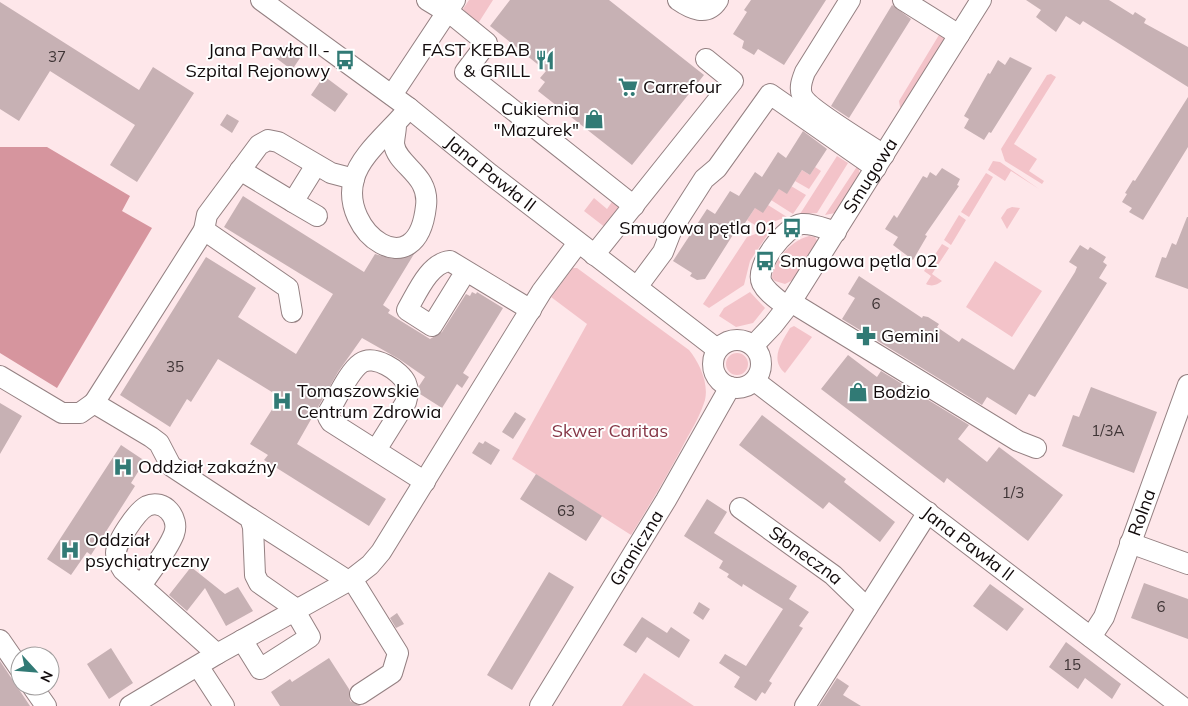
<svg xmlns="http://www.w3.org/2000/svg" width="1188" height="706" viewBox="0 0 1188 706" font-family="Mulish,sans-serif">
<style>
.green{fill:#f3c3c9}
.forest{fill:#d6959e}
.building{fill:#c7b1b4}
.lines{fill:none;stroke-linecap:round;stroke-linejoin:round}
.minor-casing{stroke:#948082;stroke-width:22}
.minor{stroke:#fff;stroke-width:20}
.labels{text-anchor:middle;stroke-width:4;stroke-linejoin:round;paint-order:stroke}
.number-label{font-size:15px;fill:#3e3435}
.poi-label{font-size:18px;fill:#110a0b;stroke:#fff;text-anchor:start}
.street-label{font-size:18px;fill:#110a0b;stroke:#fff}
.park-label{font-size:18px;fill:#863747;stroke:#fff}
</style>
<rect width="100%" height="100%" fill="#fee7ea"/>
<!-- green -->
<path class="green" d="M469 0H493L479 22H475L463 9Z
M942 30 945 35 944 42 903 109 900 107 899 101Z
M1051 74 1056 77 1014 144 1037 159 1029 171 1044 181 1042 184 1005 161 1001 149 1047 75Z
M837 156 848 163 817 213 800 214Z
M993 161 1000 162 1039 189 1011 171 1005 181 988 170Z
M858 165 860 175 835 213 825 215Z
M815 167 821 171 809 189 795 181 802 170 810 175Z
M986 173 993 177 969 217 961 212Z
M791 186 806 195 793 214 771 200 779 189Z
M594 198 607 209 614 199 619 208 606 228 584 211Z
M768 205 787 217 758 227 747 220 755 208Z
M1012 207 1020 208 1007 229 1001 218 1007 209Z
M959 215 966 220 951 245 944 240Z
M772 228 750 261 744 285 709 308 703 304 747 237Z
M809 236 815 237 818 242 797 278 785 284 775 281 772 278C773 260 792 240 809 236Z
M942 244 949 248 932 274 942 281C937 285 932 287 926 284L931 276 924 271Z
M995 261 1042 291 1012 337 966 307Z
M573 268H577L689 350C699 362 709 383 705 400 701 413 694 426 687 438 670 471 651 503 631 535L512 459 587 324 551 297Z
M750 292 765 308 753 323 736 327 719 316 724 308Z
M794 326 812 337 785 373C769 359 782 342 790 328Z
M726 364a11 11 0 1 1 22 0a11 11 0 1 1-22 0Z
M644 673 694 706H622Z"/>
<!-- forest -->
<path class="forest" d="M0 147H47L130 196 122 211 152 228 57 388 0 353Z"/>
<!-- building -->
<path class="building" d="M510 0H609L704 75 632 165 538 91 545 82 540 78 546 71 490 26Z
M751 0H826L784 65 758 49 754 55 742 48 744 41 733 34 747 12 744 10Z
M1026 0H1109L1133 15 1135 12 1146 19 1144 23 1188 47V87L1083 21 1080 25 1066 16 1056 32 1036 17 1041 10Z
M0 2 139 90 153 67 194 93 137 182 110 165 135 125 50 71 19 121 0 109Z
M892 5 911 19 849 118 831 106Z
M284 46 300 58 292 70 276 58Z
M1010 57 1032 68 991 133 989 132 984 140 964 128 969 119 964 116 988 73 990 74 998 60 1005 65Z
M324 76 348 94 335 112 311 95Z
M1188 97V147L1143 220 1129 212 1132 208 1122 202 1127 194 1125 193 1133 180 1135 181Z
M227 114 239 121 232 133 220 125Z
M803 131 827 149 810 175 802 170 787 194 779 189 763 213 755 208 739 232 736 230 705 279 697 280 690 276 692 273 673 261 707 209 715 214 730 191 739 196 755 172 762 177 778 152 786 158Z
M942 168 960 179 957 185 959 186 925 235 927 236 913 260 893 245 898 237 885 229 894 215 897 218 923 176 927 178 930 172 936 176Z
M243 196 364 272 375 254 392 259 414 254 383 305 390 310 388 313 430 339 442 332 466 294 470 296 472 292 476 294 477 292 503 308 463 373 469 377 462 388 457 384 442 408 420 394 419 386 425 377 399 359 362 338 338 372 297 444 386 499 369 526 264 460 268 455 250 444 280 397 218 359 191 402 187 399 170 427 120 395 206 257 256 288 238 317 296 354 333 294 224 227Z
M1187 217H1188V289L1155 277 1162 257 1166 258 1172 243 1176 245Z
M1080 245 1088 250 1090 247 1106 257 1103 262 1107 265 1099 278 1107 283 1035 397 1029 394 1016 415 987 397 982 405 842 319 855 298 848 294 859 276 922 318 923 316 928 317 939 324 937 327 959 342 962 338 1014 370 1075 272 1077 267 1069 262Z
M848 355 877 377 881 371 969 425 958 439 987 462 999 447 1063 495 1028 541 947 478 944 483 821 389Z
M1091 387 1157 412 1134 473 1062 446 1073 415 1079 417Z
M0 403 22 416 0 454Z
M515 412 526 419 513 439 502 432Z
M762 415 846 479 844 482 895 522 880 542 829 502 823 509 739 445Z
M485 441 500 450 491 465 472 453 479 442 483 444Z
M121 445 145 461 131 483 135 486 91 555 87 552 71 575 47 559Z
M536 474 602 516 586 541 520 499Z
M707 499 727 512 714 533 797 586 789 599 809 612 799 626 803 628 769 681 772 683 765 694 762 692 756 701 734 687 740 677 719 663 725 654 746 666 783 609 743 584 742 587 727 577 729 574 719 568 723 561 684 536Z
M191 567 225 594 238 587 253 611 226 626 205 588 187 611 169 595Z
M549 572 574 587 512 690 487 675Z
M1144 583 1188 599V639L1131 618Z
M990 584 1024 609 1007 631 973 606Z
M699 602 710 609 703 620 693 613Z
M397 613 404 624 396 628 390 618Z
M642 617 667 633 671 627 690 640 679 658 647 637 636 653 623 645Z
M1066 642 1121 684 1112 699 1085 678 1078 689 1049 667Z
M111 648 133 683 109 699 87 664Z
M329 658 349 689 350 701 361 706H280L271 692 290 679 292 682Z
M0 661 30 706H0Z
M837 678 849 686 843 695 861 706H819Z"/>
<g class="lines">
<defs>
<g id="minor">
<path id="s1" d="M261 0 409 108 490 174 717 349"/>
<path d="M427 0 455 17 487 43 465 72 634 206"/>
<path d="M678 0C691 9 707 17 718 0"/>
<path d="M850 0 805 72C802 80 799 87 802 95 806 107 870 146 884 155"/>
<path d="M903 0 959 35"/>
<path d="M392 95 455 0"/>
<path d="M396 125C396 131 394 138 394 144 397 166 430 174 426 206 417 289 339 232 354 179 360 154 393 129 409 108"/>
<path d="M240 170 293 202 316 165"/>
<path d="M293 202 317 216"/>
<path d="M594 255 733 81 706 59"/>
<path d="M466 271 432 326 407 310C417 293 429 263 450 261L531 310"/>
<path d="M637 287 663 252 672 229 704 179 717 168 770 94 876 168"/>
<path d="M791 302 1018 441 1036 448"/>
<path d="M787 307C779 300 767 293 762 283 754 267 785 226 802 224 813 223 825 229 836 232"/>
<path d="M292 312 288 288 204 230 207 215 259 145 268 140 278 142 331 173 354 179"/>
<circle cx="737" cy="364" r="24"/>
<path id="s2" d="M754 345 773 325 791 302 981 0"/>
<path d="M0 376 62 413H80L94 403 151 437 159 443 171 466 250 518 253 527 255 575 259 583 292 606 310 637 260 669 242 640"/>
<path id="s3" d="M755 381 1181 706"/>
<path d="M94 403 204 230"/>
<path d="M376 450 406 402C408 395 409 390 406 383 401 371 374 354 361 363 349 371 337 398 329 411L328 417 331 422 419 478 425 482"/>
<path id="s4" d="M740 508 833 575 867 608"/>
<path d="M250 518 342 577 345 582"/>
<path d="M1130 543 1188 564"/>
<path d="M352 579 398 653 392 673 360 694"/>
<path d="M141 586C151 570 167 552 174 534 180 518 164 498 147 506 137 511 116 542 116 553 116 560 120 565 123 570L217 654 352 579 370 565 381 552 542 291 578 243"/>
<path id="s5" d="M1091 637 1104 617 1188 385"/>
<path d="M0 640 20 669"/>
<path d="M198 666 224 706"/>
<path d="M32 686 46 706"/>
<path d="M130 706 217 654"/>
<path id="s6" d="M540 706 666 500 730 387"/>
<path d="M805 706 928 512"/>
</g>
</defs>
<!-- minor casing -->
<use href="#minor" class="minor-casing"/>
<!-- minor -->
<use href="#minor" class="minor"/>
</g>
<!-- icons -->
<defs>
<symbol id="bus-bare" viewBox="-9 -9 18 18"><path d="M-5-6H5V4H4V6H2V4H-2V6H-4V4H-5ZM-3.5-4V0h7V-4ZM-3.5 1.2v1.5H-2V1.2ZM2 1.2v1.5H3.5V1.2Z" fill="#317a75" stroke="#fff" stroke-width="2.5" paint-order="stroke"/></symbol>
<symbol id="restaurant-bare" viewBox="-9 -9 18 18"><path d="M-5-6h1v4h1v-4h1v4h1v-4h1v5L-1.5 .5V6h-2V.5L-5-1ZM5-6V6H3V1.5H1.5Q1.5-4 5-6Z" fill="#317a75" stroke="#fff" stroke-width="2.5" paint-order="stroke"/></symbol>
<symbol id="supermarket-bare" viewBox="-9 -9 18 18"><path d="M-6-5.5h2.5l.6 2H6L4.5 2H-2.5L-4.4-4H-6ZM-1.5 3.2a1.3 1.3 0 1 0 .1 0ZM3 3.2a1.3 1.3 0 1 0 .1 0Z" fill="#317a75" stroke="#fff" stroke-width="2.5" paint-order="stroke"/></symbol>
<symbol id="shop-bare" viewBox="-9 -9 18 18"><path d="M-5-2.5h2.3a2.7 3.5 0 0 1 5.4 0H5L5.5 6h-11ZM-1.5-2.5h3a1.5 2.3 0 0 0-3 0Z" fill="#317a75" stroke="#fff" stroke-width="2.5" paint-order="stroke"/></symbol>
<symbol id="pharmacy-bare" viewBox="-9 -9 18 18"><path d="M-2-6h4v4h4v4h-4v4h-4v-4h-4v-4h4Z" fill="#317a75" stroke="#fff" stroke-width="2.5" paint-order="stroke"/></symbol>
<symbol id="hospital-bare" viewBox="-9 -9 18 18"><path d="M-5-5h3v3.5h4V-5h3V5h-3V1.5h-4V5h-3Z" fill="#317a75" stroke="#fff" stroke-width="2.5" paint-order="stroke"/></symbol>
</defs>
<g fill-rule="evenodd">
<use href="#bus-bare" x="331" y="46" width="28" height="28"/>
<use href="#restaurant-bare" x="531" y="46" width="28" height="28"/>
<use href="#supermarket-bare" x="614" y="73" width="28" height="28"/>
<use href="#shop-bare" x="580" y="105" width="28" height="28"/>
<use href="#bus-bare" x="778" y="214" width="28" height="28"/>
<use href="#bus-bare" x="751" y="247" width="28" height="28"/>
<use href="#pharmacy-bare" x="852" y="322" width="28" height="28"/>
<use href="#shop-bare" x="844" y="378" width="28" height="28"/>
<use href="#hospital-bare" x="268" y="387" width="28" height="28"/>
<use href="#hospital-bare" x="109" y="453" width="28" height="28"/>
<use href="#hospital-bare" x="56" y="536" width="28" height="28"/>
</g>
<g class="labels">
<!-- number labels -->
<g class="number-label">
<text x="57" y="62">37</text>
<text x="876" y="309">6</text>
<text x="175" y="372">35</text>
<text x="1108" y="436">1/3A</text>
<text x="1013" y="498">1/3</text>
<text x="566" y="516">63</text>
<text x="1161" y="612">6</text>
<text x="1072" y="670">15</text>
</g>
<!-- poi labels -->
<g class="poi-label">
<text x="330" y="56" text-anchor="end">Jana Pawła II -<tspan x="330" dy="21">Szpital Rejonowy</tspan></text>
<text x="530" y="56" text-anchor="end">FAST KEBAB<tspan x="530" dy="21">&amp; GRILL</tspan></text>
<text x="643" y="93">Carrefour</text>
<text x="579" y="115" text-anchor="end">Cukiernia<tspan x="579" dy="21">"Mazurek"</tspan></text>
<text x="777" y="234" text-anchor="end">Smugowa pętla 01</text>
<text x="780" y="267">Smugowa pętla 02</text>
<text x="881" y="342">Gemini</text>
<text x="297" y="397">Tomaszowskie<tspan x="297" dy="21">Centrum Zdrowia</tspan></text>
<text x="873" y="398">Bodzio</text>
<text x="138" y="473">Oddział zakaźny</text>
<text x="85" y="546">Oddział<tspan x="85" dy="21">psychiatryczny</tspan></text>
</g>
<!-- street labels -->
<g class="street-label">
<text dy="6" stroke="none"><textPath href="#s1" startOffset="288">Jana Pawła II</textPath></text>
<text dy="6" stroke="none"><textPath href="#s2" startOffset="206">Smugowa</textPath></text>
<text dy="6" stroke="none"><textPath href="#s5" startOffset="135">Rolna</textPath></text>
<text dy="6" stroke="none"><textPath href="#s3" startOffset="268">Jana Pawła II</textPath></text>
<text dy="6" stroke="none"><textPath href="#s6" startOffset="185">Graniczna</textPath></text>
<text dy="6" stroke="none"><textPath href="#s4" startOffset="81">Słoneczna</textPath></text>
</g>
<!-- park labels -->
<g class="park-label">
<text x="610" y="437">Skwer Caritas</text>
</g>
</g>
<!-- north arrow -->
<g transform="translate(35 671) rotate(116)"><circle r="24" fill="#ffffff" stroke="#a09d9d"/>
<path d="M0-4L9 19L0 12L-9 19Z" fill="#317a75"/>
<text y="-8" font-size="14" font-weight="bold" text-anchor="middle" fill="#110a0b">N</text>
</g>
</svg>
